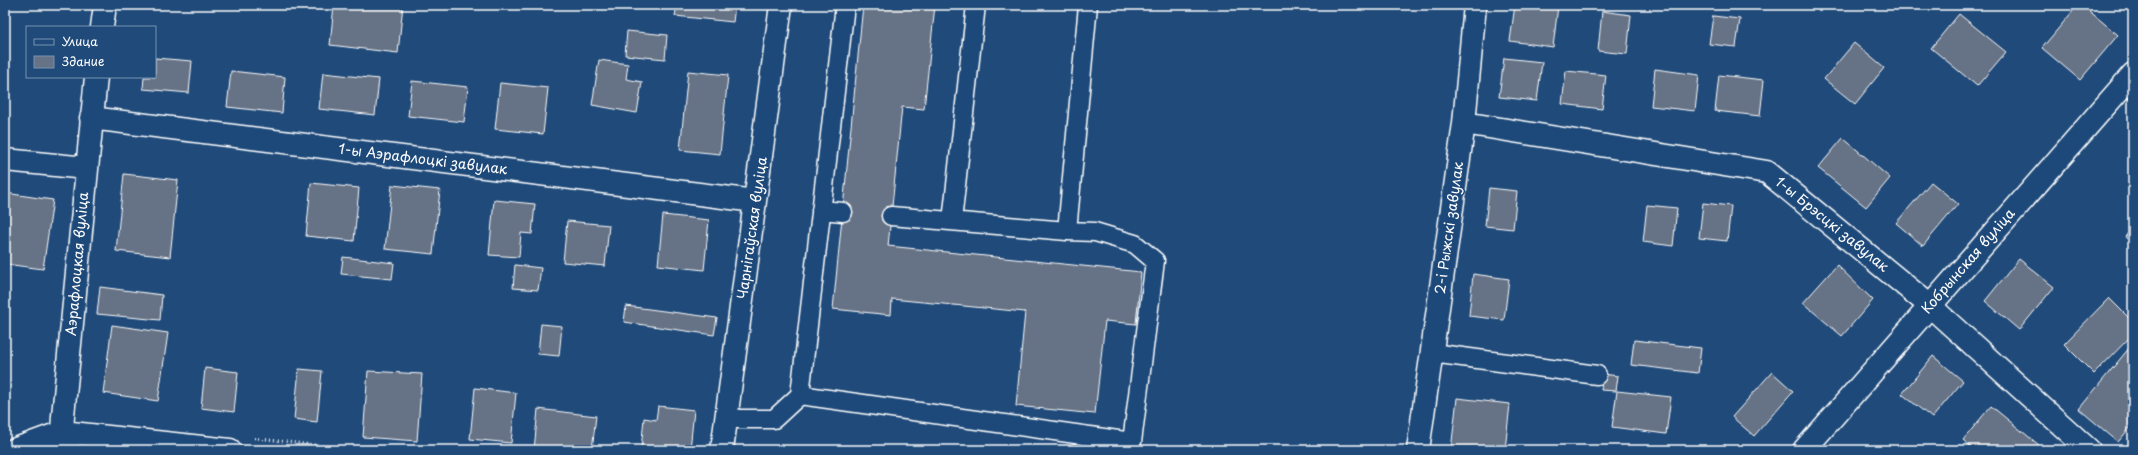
<svg xmlns="http://www.w3.org/2000/svg" width="2138" height="455" viewBox="0 0 2138 455" font-family="'Playpen Sans',sans-serif">
<style>
.building{fill:#667285;stroke:#fff}
.lines{fill:none;stroke-linecap:round;stroke-linejoin:round}
.lane-casing{stroke:#fff;stroke-width:21}
.street-casing{stroke:#fff;stroke-width:25}
.path{stroke:#fff;stroke-width:2.5;stroke-dasharray:1 3;stroke-linecap:butt}
.lane{stroke:#1f4a7a;stroke-width:18}
.street{stroke:#1f4a7a;stroke-width:22}
.labels{text-anchor:middle;stroke-width:3;stroke-linejoin:round;paint-order:stroke}
.street-label{font-size:14px;fill:#fff;stroke:#1f4a7a}
</style>
<rect width="100%" height="100%" fill="#1f4a7a"/>
<filter id="ink" filterUnits="userSpaceOnUse"><feTurbulence type="fractalNoise" baseFrequency=".025" numOctaves="2"/><feDisplacementMap in="SourceGraphic" scale="8" xChannelSelector="R" yChannelSelector="G"/><feConvolveMatrix kernelMatrix="1 2 1 2 8 2 1 2 1" color-interpolation-filters="sRGB"/></filter>
<g filter="url(#ink)">
<!-- building -->
<path class="building" d="M334 5H403L398 53 330 45Z
M677 5H735L733 22 675 16Z
M863 5H935L924 109 902 107 888 246 1141 272 1136 324 1105 321 1095 414 1016 406 1025 312 892 299 891 315 833 309Z
M1515 5 1558 6 1553 47 1510 41Z
M2078 5H2082L2118 35 2080 80 2042 48Z
M1602 11 1631 15 1627 54 1598 51Z
M1959 14 2006 52 1977 86 1931 48Z
M1713 16 1740 19 1736 47 1709 44Z
M627 31 667 35 665 59 625 55Z
M1854 43 1884 68 1855 104 1824 79Z
M155 58 192 61 189 93 143 89 144 77H155Z
M1504 58 1542 62 1537 101 1499 97Z
M599 60 628 64 626 79 642 82 637 113 592 105Z
M1655 69 1699 75 1695 111 1651 106Z
M231 71 285 77 282 113 227 107Z
M688 71 728 75 720 154 680 150Z
M1566 71 1606 75 1602 109 1562 104Z
M323 73 379 79 375 115 319 109Z
M1719 75 1764 80 1760 116 1715 111Z
M412 81 468 87 464 122 408 116Z
M500 83 548 88 543 134 495 129Z
M1843 138 1890 178 1866 207 1818 168Z
M124 174 178 180 170 257 116 251Z
M1931 182 1958 204 1923 246 1896 223Z
M311 183 359 188 354 241 306 236Z
M392 185 440 190 433 254 385 249Z
M1489 188 1517 191 1513 229 1485 226Z
M5 193 53 200 43 269 5 264Z
M494 200 535 204 532 234 521 233 519 257 489 255Z
M1703 203 1731 206 1727 241 1699 238Z
M1647 205 1677 208 1673 246 1643 242Z
M663 215 709 220 704 270 658 265Z
M567 221 609 225 605 266 563 262Z
M2133 227V244L2125 237Z
M343 257 394 263 392 279 341 274Z
M2019 259 2054 287 2019 330 1985 301Z
M515 265 541 268 538 290 513 288Z
M1837 265 1873 300 1842 336 1803 303Z
M1473 274 1509 279 1504 320 1469 316Z
M100 287 162 295 160 320 97 314Z
M2109 298 2133 322V334L2094 374 2064 344Z
M626 306 717 318 714 335 624 322Z
M541 324 562 326 559 356 538 354Z
M112 325 168 333 158 401 103 393Z
M1634 340 1701 348 1698 373 1631 365Z
M2130 347 2133 350V424L2118 442 2079 409Z
M1933 356 1963 381 1932 418 1902 394Z
M205 368 238 372 234 412 201 408Z
M299 369 322 371 317 422 294 419Z
M368 371 422 374 417 441 363 437Z
M1772 372 1793 391 1754 436 1732 417Z
M1603 374 1618 376 1616 391 1601 390Z
M475 388 516 393 511 443 470 439Z
M1617 391 1671 397 1666 434 1612 427Z
M1457 398 1510 404 1505 450H1451Z
M658 406 694 410 690 450H641L644 418 656 420Z
M1991 406 2045 450H1975L1963 440Z
M538 409 596 416 592 450H534Z
M1723 444 1731 450H1718Z"/>
<g class="lines">
<defs>
<path id="lane" d="M821 210 843 212
M891 216 1067 231
M952 221 976 5
M1432 353 1597 375
M800 395 845 5
M725 419H774L800 395 1132 442 1155 261 1135 244 1095 232 1067 231 1088 5"/>
<path id="street" d="M102 27 105 5
M91 118 755 201
M1464 123 1767 172 1929 305 2089 450
M5 160 86 168
M13 450 62 432 230 450
M69 450 62 432 63 416 96 77
M722 450 781 5
M1418 450 1464 123 1475 5
M1804 450 2133 74"/>
</defs>
<!-- lane casing -->
<use href="#lane" class="lane-casing"/>
<!-- street casing -->
<use href="#street" class="street-casing"/>
<!-- path -->
<path class="path" d="M254 438 362 450"/>
<!-- lane -->
<use href="#lane" class="lane"/>
<!-- street -->
<use href="#street" class="street"/>
</g>
</g>
<g class="labels">
<!-- street labels -->
<g class="street-label">
<text transform="translate(423 159) rotate(7)" y="5">1-ы Аэрафлоцкі завулак</text>
<text transform="translate(1832 224) rotate(39)" y="5">1-ы Брэсцкі завулак</text>
<text transform="translate(752 228) rotate(-82)" y="5">Чарнігаўская вуліца</text>
<text transform="translate(1449 228) rotate(-82)" y="5">2-і Рыжскі завулак</text>
<text transform="translate(1968 261) rotate(-49)" y="5">Кобрынская вуліца</text>
<text transform="translate(77 264) rotate(-85)" y="5">Аэрафлоцкая вуліца</text>
</g>
</g>
<!-- margin -->
<rect width="2138" height="455" fill="none" stroke="#1f4a7a" stroke-width="20"/>
<rect x="10" y="10" width="2118" height="435" fill="none" stroke="#fff" stroke-width="1.5" filter="url(#ink)"/>
<!-- legend -->
<rect x="26" y="26" width="130" height="52" fill="#1f4a7a" stroke="#7992af"/>
<rect x="34" y="39" width="20" height="6" fill="#1f4a7a" stroke="#7992af"/>
<text x="62" y="46" font-size="12" fill="#ffffff">Улица</text>
<rect x="34" y="56" width="20" height="12" fill="#667285" stroke="#7992af"/>
<text x="62" y="66" font-size="12" fill="#ffffff">Здание</text>
</svg>
